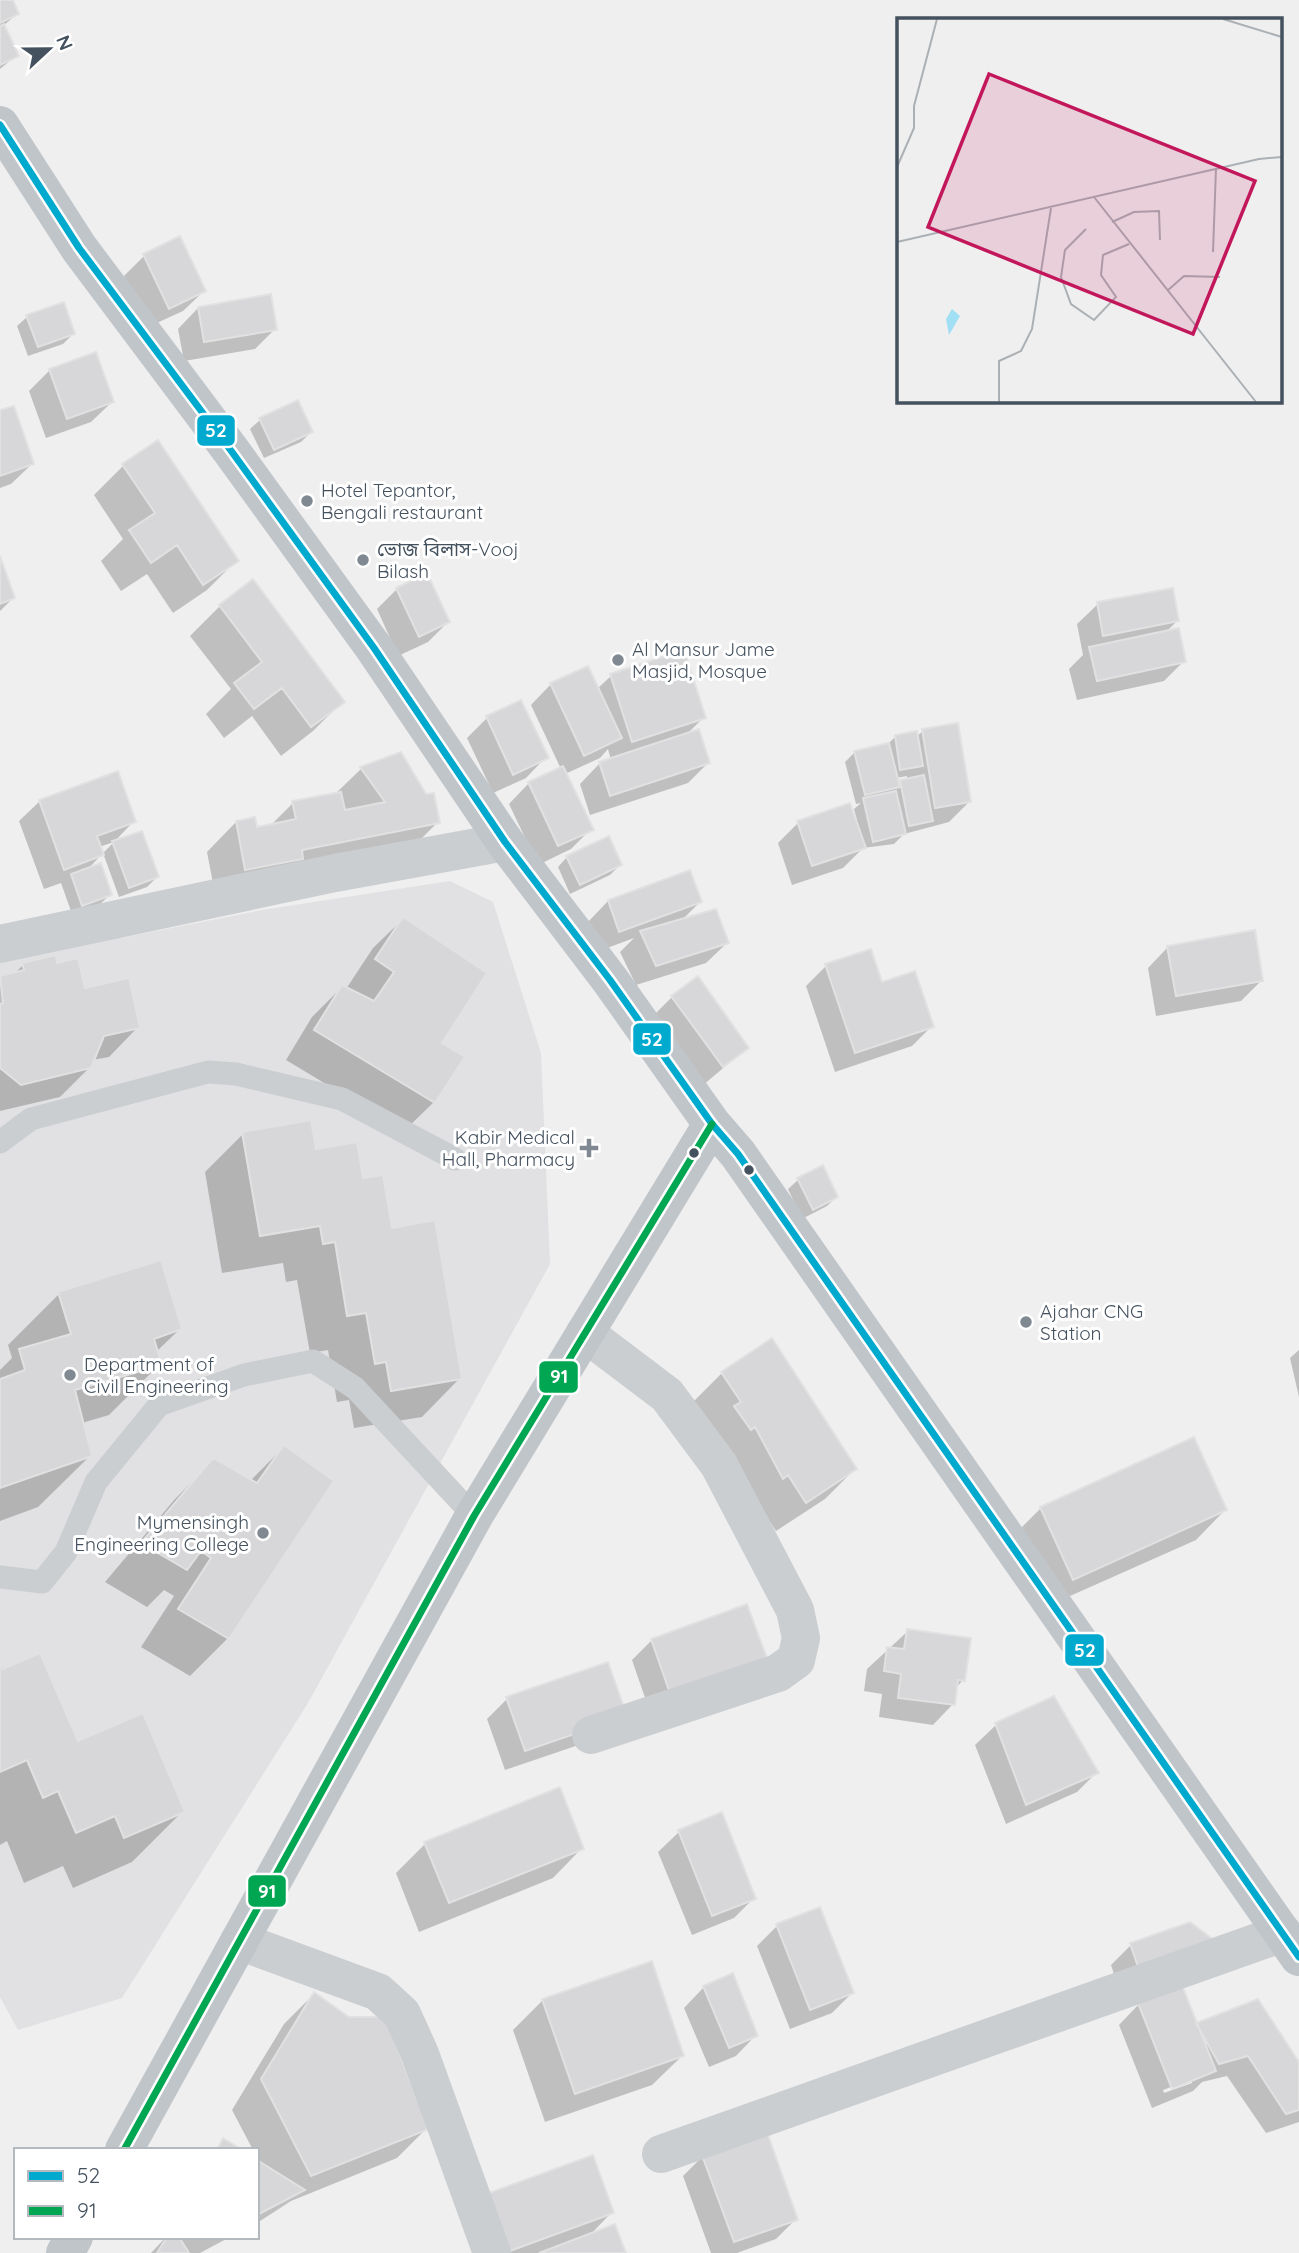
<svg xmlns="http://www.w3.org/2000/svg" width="1299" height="2253" viewBox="0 0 1299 2253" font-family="Quicksand,'Noto Sans Bengali',sans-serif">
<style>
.education{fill:#e1e0e2;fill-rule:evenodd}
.shadow{fill:#0003;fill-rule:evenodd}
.building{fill:#d7d7d9;stroke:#e1e1e2;stroke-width:2}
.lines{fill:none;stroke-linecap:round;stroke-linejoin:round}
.service{stroke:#cbced0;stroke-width:23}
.minor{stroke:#cbced0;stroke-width:38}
.trunk{stroke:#c0c5ca;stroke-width:38}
.bus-1-casing{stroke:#fff;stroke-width:12}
.bus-2-casing{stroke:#fff;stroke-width:12}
.bus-1{stroke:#00a9ce;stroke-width:7}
.bus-2{stroke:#00a651;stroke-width:7}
.poi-dot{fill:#808891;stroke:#fff;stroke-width:2.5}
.bus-dot{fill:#44515e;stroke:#fff;stroke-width:2.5}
.labels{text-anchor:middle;stroke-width:6;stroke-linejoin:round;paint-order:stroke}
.poi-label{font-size:19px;fill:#44515e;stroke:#fff;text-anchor:start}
.inset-road{fill:none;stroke:#abb0b5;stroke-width:2}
.view{fill:#c2185b;fill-opacity:0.15;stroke:#c2185b;stroke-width:3.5}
.inset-edge{fill:none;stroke:#44515e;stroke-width:3.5}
.line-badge{stroke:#fff;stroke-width:2.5}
.badge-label{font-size:19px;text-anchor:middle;font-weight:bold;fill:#fff}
</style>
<rect width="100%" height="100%" fill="#f0efef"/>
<!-- education -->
<path class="education" d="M450 881 493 902 541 1053 550 1264 308 1703 122 1998 18 2030 0 1997V1772L27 1760 43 1798 58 1791 76 1833 115 1816 125 1838 185 1811 143 1713 78 1741 40 1654 3 1669 0 1662V1488L91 1456 75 1390 162 1364 154 1339 182 1329 161 1260 58 1292 71 1334 19 1349 25 1370 0 1379V1068L21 1085 91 1068 104 1036 140 1027 129 978 85 988 78 958 57 963 55 955 23 963 24 970 0 976V963L56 939 121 938 262 910ZM403 917 487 972 442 1043 314 1030 342 985 374 1001 394 972 375 959ZM311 1120 316 1149 357 1142 363 1178 383 1175 392 1228 435 1220 386 1362 375 1364 366 1313 347 1316 335 1242 323 1244 320 1226 260 1236 242 1132ZM284 1445 334 1481 229 1639 178 1609 211 1558 201 1551 187 1570 142 1543 213 1459 257 1483Z"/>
<!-- shadow -->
<path class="shadow" d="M0 0H11L17 14 3 26 17 55 0 69Z
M144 256 204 291 183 311 148 327 124 276Z
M198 308 275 329 255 349 184 361 178 329Z
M27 317 73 334 63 344 28 356 17 326Z
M50 370 112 402 91 422 46 438 29 391Z
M0 412 32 464 11 484 0 488Z
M260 420 311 432 301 442 264 458 250 429Z
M123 466 237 560 207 590 173 613 147 574 121 591 101 561 123 539 94 495Z
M0 561 13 598 0 611Z
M397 589 448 622 428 642 398 656 377 609Z
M1098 604 1177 621 1166 632 1184 661 1164 681 1077 700 1069 669 1083 655 1077 624Z
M220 606 343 701 313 731 281 756 252 716 224 738 206 714 231 689 190 636Z
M611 676 704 717 687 734 708 763 688 783 590 815 580 784 600 763 611 760 608 749 600 758 565 774 591 829 571 849 538 865 509 804 529 783 561 769 531 705 551 684 597 689Z
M487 718 546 757 526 778 493 793 467 738Z
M923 731 969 802 949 822 904 834 894 844 863 848 843 868 792 885 778 843 798 823 857 820 854 809 861 803 856 804 845 762 855 752 887 745 895 737H916ZM907 776V780L897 785 896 778Z
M400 754 438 822 408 852 216 899 207 852 236 822 256 829 269 827 293 803 334 795 361 769Z
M40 801 134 821 114 842 99 847 102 854 113 843 157 877 147 887 119 897 103 853 87 870 110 895 100 904 72 914 61 883 44 889 19 821Z
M567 857 620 865 610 875 570 894 558 867Z
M689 872 700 902 681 921 727 943 706 963 636 985 620 952 634 938 599 951 588 922 608 901Z
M403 919 440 1044 434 1102 404 1131 286 1060 312 1017 342 987 346 989 373 948Z
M1168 947 1262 980 1241 1001 1156 1016 1148 968Z
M23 965H56L84 990 138 1027 109 1057 92 1060 90 1067 60 1097 0 1111V978L13 975Z
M826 966 881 984 932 1026 912 1046 835 1072 806 986Z
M672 997 747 1048 702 1086 652 1017Z
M243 1134 315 1151 391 1230 460 1378 422 1417 354 1428 349 1400 337 1402 328 1350 310 1353 297 1280 286 1282 283 1263 222 1273 205 1172Z
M822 1167 836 1197 827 1206 802 1219 788 1189 798 1180Z
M59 1294 180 1329 156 1352 160 1364 109 1415 82 1423 90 1456 38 1507 0 1521V1370L12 1358 8 1345Z
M771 1341 855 1469 825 1499 776 1531 692 1403 722 1373Z
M1299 1350V1397L1290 1358Z
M284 1447 228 1638 190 1676 141 1647 174 1596 164 1590 147 1607 105 1582 175 1499 213 1461 250 1481Z
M1041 1508 1225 1510 1196 1540 1043 1608 1011 1538Z
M746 1607 651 1715 632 1660 652 1640Z
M908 1631 963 1680 955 1689 953 1704 933 1725 879 1717 882 1694 864 1691 867 1669Z
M0 1667 77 1743 183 1811 132 1862 73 1888 63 1866 24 1883 7 1841 0 1845Z
M1053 1698 1097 1772 1077 1792 1006 1824 975 1745 996 1725Z
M507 1699 605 1736 505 1770 487 1719Z
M721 1815 754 1898 734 1918 692 1935 658 1852 679 1832Z
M425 1844 582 1848 553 1878 419 1932 396 1873Z
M819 1910 852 1993 832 2013 790 2029 757 1946 777 1926Z
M1131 1945 1221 1947 1121 1995 1111 1965Z
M704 1987 756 2035 736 2056 709 2067 684 2008Z
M314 1994 427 2128 397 2158 291 2201 257 2223V2162L260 2163 257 2150H253L232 2110 284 2024Z
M543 2000 682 2056 652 2085 545 2122 513 2030Z
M1139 2004 1299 2066V2122L1266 2133 1227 2076 1202 2082 1193 2091 1152 2108 1119 2025ZM1192 2079V2083L1164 2093 1163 2090Z
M703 2156 796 2219 776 2239 737 2253H711L683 2176Z
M612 2212 589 2236 624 2253H480Z
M166 2237H230L200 2253H151Z"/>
<!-- building -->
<path class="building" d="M0 0H13L19 14 0 23Z
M4 24 19 56 0 65V26Z
M180 236 206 291 169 309 143 254Z
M271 294 277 330 204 342 198 307Z
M64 302 75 334 38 347 26 315Z
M96 352 114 402 67 419 49 369Z
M298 400 313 432 274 450 259 418Z
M14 406 34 464 0 476V410Z
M158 440 239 561 203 585 177 545 151 563 129 530 155 513 122 464Z
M0 556 15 598 0 604Z
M427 573 450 622 419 637 396 588Z
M253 579 345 702 311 727 282 688 254 709 234 683 262 662 219 605Z
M1173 588 1179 621 1103 636 1097 602Z
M1179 628 1186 662 1097 681 1089 647Z
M684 650 706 718 632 742 610 674Z
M588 666 622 738 584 756 550 683Z
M521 700 549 758 513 775 486 716Z
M958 723 971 802 935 808 922 729Z
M699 729 710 763 610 796 599 762Z
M917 731 923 766 900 770 895 735Z
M889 743 900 787 865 795 854 751Z
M401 752 426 794 434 793 440 823 302 850 303 859 245 870 236 821 255 817 257 827 296 819 292 801 341 792 345 810 385 802 360 767Z
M563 766 594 830 558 846 528 782Z
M118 771 136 822 97 836 104 855 64 870 39 800Z
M924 775 933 821 909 826 900 780Z
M896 791 906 834 873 842 863 798Z
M850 803 866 848 812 866 797 821Z
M142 831 159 877 129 888 112 841Z
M609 836 622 865 580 885 566 856Z
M101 863 112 895 82 906 71 874Z
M690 870 702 902 619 932 608 900Z
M716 909 729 943 656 966 640 931Z
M403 917 487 973 442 1043 465 1057 435 1103 314 1030 342 985 374 1001 394 972 375 959Z
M1255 930 1263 981 1176 996 1167 946Z
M871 949 882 982 915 971 934 1027 855 1053 825 964Z
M56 955 57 963 78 958 85 988 129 978 140 1028 104 1036 91 1068 21 1085 0 1068V1004L3 1003 0 976 24 970 22 963Z
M698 976 749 1048 723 1067 671 996Z
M311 1120 316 1149 357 1142 363 1178 383 1175 392 1228 435 1220 462 1379 391 1391 386 1362 375 1364 366 1313 347 1316 335 1242 323 1244 320 1226 260 1236 242 1132Z
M823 1165 838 1197 813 1210 797 1178Z
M161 1260 182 1329 154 1339 162 1365 75 1390 92 1456 0 1488V1379L25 1370 19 1349 71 1334 58 1292Z
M772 1338 857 1469 806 1503 788 1475 783 1479 755 1427 751 1430 734 1406 741 1402 721 1372Z
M1194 1437 1227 1510 1073 1580 1040 1507Z
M284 1445 334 1481 229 1639 178 1609 211 1558 201 1551 187 1570 141 1543 213 1458 257 1483Z
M747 1604 768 1661 671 1696 651 1639Z
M907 1629 971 1638 965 1681 958 1680 955 1705 898 1698 901 1674 884 1671 887 1647 904 1649Z
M40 1653 78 1741 143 1713 185 1812 124 1838 115 1816 76 1833 58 1791 43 1798 27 1760 0 1772V1662L3 1669Z
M608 1662 627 1716 525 1751 506 1697Z
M1054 1696 1099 1773 1026 1805 995 1723Z
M560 1787 584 1849 449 1903 424 1842Z
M722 1812 756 1899 712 1916 678 1830Z
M820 1907 854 1993 810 2010 776 1924Z
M1190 1922 1223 1947 1141 1976 1130 1943Z
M652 1961 684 2056 575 2094 542 1999Z
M733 1973 758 2036 729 2048 703 1986Z
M1182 1985 1216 2071 1172 2089 1138 2003Z
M314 1992 349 2017H385L429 2129 311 2176 261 2079Z
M1258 1999 1299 2062V2110L1286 2114 1248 2056 1219 2064 1196 2023Z
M767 2132 798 2220 734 2242 702 2155Z
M223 2138 242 2150H217Z
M593 2155 614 2213 507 2252 486 2194Z
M257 2160 305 2190 257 2215Z
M615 2224 626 2253H539Z
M167 2237H179L189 2253H157Z"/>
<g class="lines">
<!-- service -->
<path class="service" d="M0 1142 31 1119 208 1072 236 1074 342 1099 455 1159
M0 1577 42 1582 66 1552 96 1482 159 1405 244 1375 313 1361 355 1388 474 1516"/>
<!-- minor -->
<path class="minor" d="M0 944 335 873 505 842
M585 1333 667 1395 719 1465 795 1610 801 1638 796 1660 778 1673 591 1735
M239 1941 378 1992 402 2014 420 2054 492 2253
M661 2154 1283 1933"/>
<!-- trunk -->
<path class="trunk" d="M0 125 79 248 232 452 374 648 505 842 610 980 712 1124 738 1154 1299 1957
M124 2150 474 1516 712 1124
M65 2253 74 2237"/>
<defs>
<path id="bus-1" d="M0 125 79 248 232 452 374 648 505 842 610 980 712 1124 738 1154 1299 1957"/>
<path id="bus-2" d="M124 2150 474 1516 712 1124"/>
</defs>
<!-- bus-1 casing -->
<use href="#bus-1" class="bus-1-casing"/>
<!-- bus-2 casing -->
<use href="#bus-2" class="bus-2-casing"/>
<!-- bus-1 -->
<use href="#bus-1" class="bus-1"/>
<!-- bus-2 -->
<use href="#bus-2" class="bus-2"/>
</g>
<!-- markers -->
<g class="poi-dot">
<circle cx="307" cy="501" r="7"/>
<circle cx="363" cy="560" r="7"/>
<circle cx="618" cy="660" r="7"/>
<path d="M585.5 1137.5h7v7h7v7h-7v7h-7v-7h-7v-7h7z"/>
<circle cx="1026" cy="1322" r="7"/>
<circle cx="70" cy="1375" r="7"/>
<circle cx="263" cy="1533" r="7"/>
</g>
<g class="bus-dot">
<circle cx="694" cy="1153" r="6"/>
<circle cx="749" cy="1170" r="6"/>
</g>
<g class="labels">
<!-- poi labels -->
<g class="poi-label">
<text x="321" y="497">Hotel Tepantor,<tspan x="321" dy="22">Bengali restaurant</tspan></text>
<text x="377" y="556">ভোজ বিলাস-Vooj<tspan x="377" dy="22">Bilash</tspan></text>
<text x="632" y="656">Al Mansur Jame<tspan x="632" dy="22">Masjid, Mosque</tspan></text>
<text x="575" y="1144" text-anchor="end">Kabir Medical<tspan x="575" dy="22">Hall, Pharmacy</tspan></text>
<text x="1040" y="1318">Ajahar CNG<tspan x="1040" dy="22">Station</tspan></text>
<text x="84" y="1371">Department of<tspan x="84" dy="22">Civil Engineering</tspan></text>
<text x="249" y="1529" text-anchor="end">Mymensingh<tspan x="249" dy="22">Engineering College</tspan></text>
</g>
</g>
<!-- overview -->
<g transform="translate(897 18)">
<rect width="385" height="385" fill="#f0efef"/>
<path d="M55 291 63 298 52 317 49 301Z" fill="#a1dff4"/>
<path class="inset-road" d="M326 1 385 19M0 149 17 110V88L40 1M197 179 359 384M215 204 237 194 262 193 263 222M189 211 168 232 164 259 174 286 197 302 219 279 204 257 206 237 232 226M0 224 362 141 385 139M316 234 319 150M270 273 287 258 323 259M102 384V343L124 333 135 311 154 190"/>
<path class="view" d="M92 56 358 163 296 316 31 209Z"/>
<rect width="385" height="385" class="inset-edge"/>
</g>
<g class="line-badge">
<rect x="196" y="414" width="40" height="33" rx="7" fill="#00a9ce"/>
<rect x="632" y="1022" width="40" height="34" rx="7" fill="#00a9ce"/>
<rect x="538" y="1360" width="41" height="34" rx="7" fill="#00a651"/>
<rect x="1064" y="1633" width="41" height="34" rx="7" fill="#00a9ce"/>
<rect x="247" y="1874" width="40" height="34" rx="7" fill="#00a651"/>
</g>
<g class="badge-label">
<text x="216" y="437">52</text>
<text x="652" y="1046">52</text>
<text x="559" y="1383">91</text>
<text x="1085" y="1657">52</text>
<text x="267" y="1898">91</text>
</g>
<!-- legend -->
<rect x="14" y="2148" width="245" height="91" fill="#ffffff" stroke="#b4b9bf" stroke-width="2"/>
<rect x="28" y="2171" width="35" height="10" fill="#00a9ce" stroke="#b4b9bf" stroke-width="2"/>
<text x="77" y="2183" font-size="21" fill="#44515e">52</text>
<rect x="28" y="2206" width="35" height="10" fill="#00a651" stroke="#b4b9bf" stroke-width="2"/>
<text x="77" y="2218" font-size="21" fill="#44515e">91</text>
<!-- north arrow -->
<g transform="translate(49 49) rotate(68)" stroke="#ffffff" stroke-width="5" paint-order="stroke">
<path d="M0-5L12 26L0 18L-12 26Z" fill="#44515e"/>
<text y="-10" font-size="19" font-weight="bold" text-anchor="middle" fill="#44515e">N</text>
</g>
</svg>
